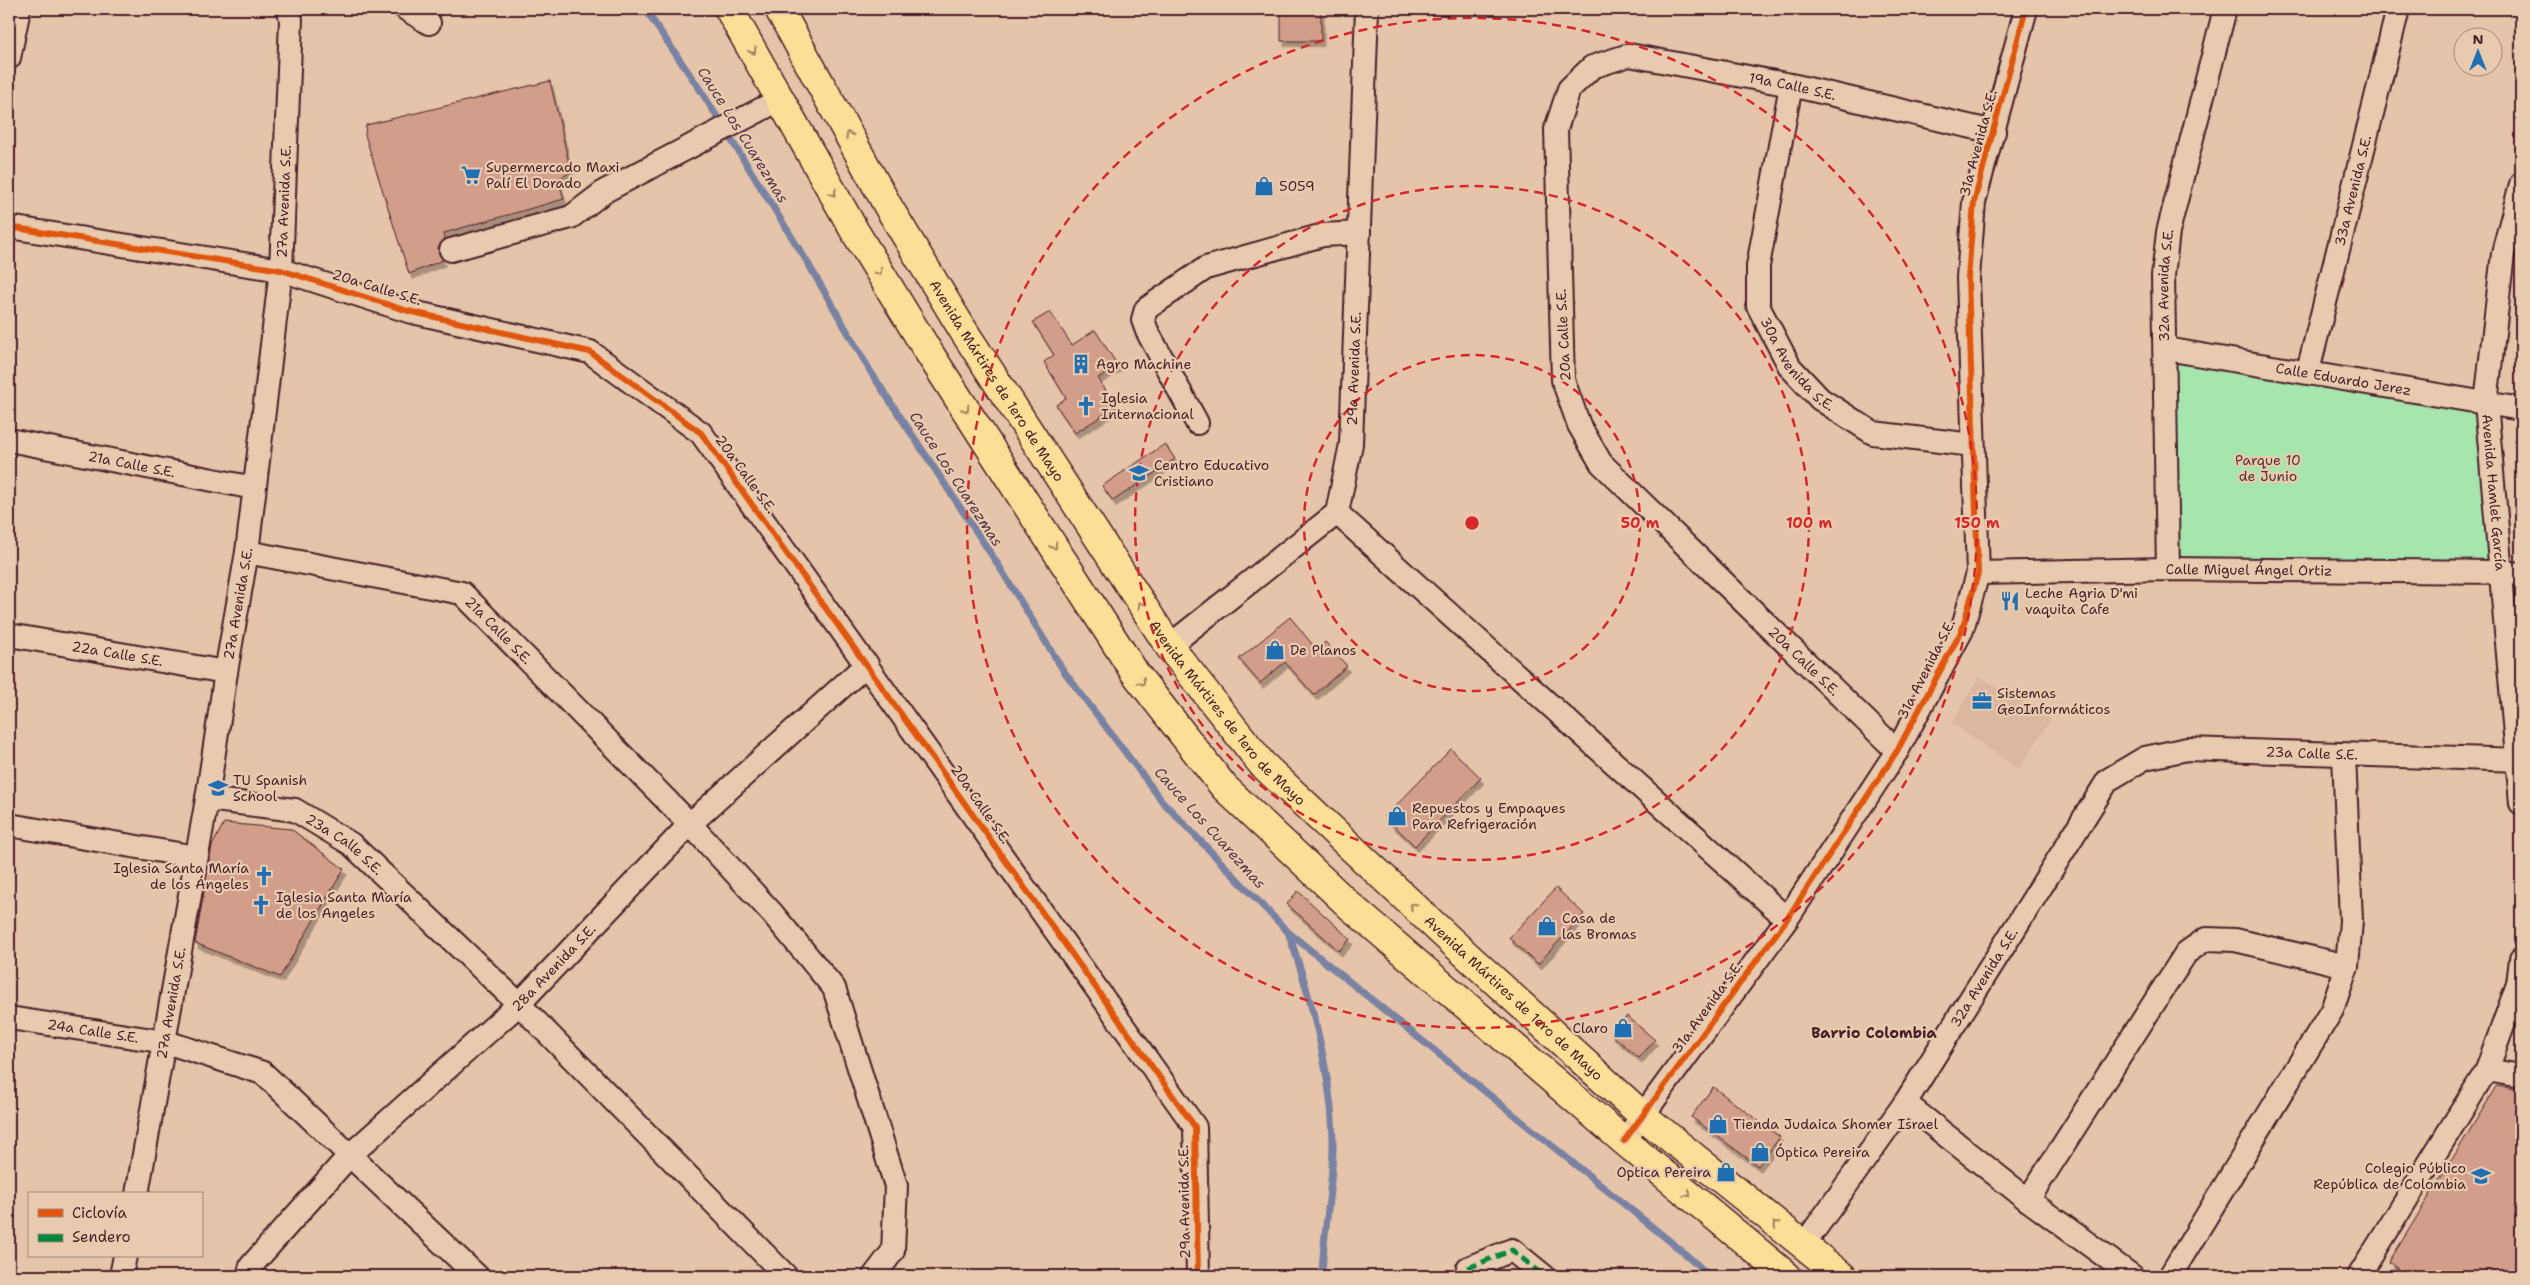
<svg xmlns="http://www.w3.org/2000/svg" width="2530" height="1285" viewBox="0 0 2530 1285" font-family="'Shantell Sans',sans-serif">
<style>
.built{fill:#dcb69e}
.green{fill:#a6e5ae;stroke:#78826c}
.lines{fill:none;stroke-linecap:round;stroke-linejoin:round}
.stream{stroke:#7982a2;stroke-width:7}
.building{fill:#d29e8a;stroke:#4a1f2b;filter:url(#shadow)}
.minor-casing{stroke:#4a1f2b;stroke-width:26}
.major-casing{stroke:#4a1f2b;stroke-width:31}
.minor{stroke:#e8cbaf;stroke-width:22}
.major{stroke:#fdde96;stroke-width:28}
.quiet{stroke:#00873e;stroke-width:5;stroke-dasharray:10 5;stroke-linecap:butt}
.cycleway-casing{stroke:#e8cbaf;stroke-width:9}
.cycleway{stroke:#e0560e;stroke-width:6}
.oneway{stroke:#a47e60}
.ring{fill:none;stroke:#d62828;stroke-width:2.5;stroke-dasharray:9 6}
.labels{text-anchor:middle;stroke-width:4.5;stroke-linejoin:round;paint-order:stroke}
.street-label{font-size:14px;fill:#4a1f2b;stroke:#e8cbaf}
.poi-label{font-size:14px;fill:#4a1f2b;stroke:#e8cbaf;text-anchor:start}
.park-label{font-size:14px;fill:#533338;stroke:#e8cbaf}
.water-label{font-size:15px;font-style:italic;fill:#563849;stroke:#e8cbaf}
.neighbourhood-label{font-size:15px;font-weight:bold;fill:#4a1f2b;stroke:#e8cbaf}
.centre{fill:#d62828;stroke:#e8cbaf;stroke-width:2.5}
.ring-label{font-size:15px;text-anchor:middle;font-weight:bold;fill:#d62828;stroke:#e8cbaf;stroke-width:4.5;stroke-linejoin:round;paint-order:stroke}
</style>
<defs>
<filter id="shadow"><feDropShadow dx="3" dy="5.5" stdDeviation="0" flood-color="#0004"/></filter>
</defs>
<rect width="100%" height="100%" fill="#e5c4a9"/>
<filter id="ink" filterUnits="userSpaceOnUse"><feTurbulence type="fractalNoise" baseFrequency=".02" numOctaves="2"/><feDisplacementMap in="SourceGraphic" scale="10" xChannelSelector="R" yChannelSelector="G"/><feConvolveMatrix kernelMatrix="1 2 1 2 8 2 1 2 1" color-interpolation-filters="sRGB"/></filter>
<g filter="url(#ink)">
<!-- built -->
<path class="built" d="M1979 677 2051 719 2019 770 1952 723Z"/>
<!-- green -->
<path class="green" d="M2166 349 2486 403 2502 572 2168 569Z"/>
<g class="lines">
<!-- stream -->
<path class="stream" d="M645 9 701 91 806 260 872 374 997 563 1063 670 1162 801 1288 932 1682 1251 1710 1276
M1288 932C1310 993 1333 1079 1333 1144 1333 1188 1323 1232 1322 1276"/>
</g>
<!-- building -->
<path class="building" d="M1281 9H1321V41H1281Z
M550 81 571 172 558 179 564 199 444 233 445 239 438 247 439 254 443 260 409 274 365 135 366 125Z
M1050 312 1072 345 1095 330 1118 366 1098 378 1116 407 1075 433 1056 405 1066 398 1044 362 1054 355 1033 322Z
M1165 444 1175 459 1113 501 1102 486Z
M1290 617 1317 650 1325 642 1347 666 1314 695 1285 662 1260 683 1239 659Z
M1451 749 1481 778 1415 846 1385 817Z
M224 823 291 829 344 869 280 977 195 943 212 846Z
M1556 888 1584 914 1538 964 1509 938Z
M1298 891 1350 939 1339 951 1287 904Z
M1627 1016 1655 1040 1639 1058 1611 1034Z
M2497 1086 2521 1090V1276H2406L2389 1262Z
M1713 1087 1780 1137 1758 1166 1691 1117Z"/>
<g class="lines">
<defs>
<g id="minor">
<path d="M406 9 429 23"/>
<path d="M9 58 19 9"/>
<path id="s1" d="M1791 85 1758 266V306L1790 367 1820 399 1873 433 1973 445"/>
<path id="s2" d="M2521 184 2503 253 2486 403 2521 803"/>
<path d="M9 227 281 270 408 311 590 352 701 433 1195 1127 1198 1276"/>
<path d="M451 250 571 217 605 191 781 99"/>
<path id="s3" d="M2166 349 2521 409"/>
<path id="s4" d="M2308 371 2398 9"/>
<path d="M1197 423 1147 331 1143 320 1146 309 1206 268 1323 235 1359 233"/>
<path id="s5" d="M9 440 254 488"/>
<path d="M1337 513 1787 919"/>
<path id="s6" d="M247 552 462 593 690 824 772 913 834 988 896 1186 893 1251 874 1276"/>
<path id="s7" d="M2168 569 2163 276 2168 232 2225 9"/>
<path id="s8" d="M1978 573 2168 569 2502 572 2521 574"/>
<path id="s9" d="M9 635 226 672"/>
<path id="s10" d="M1169 646 1337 513 1351 444 1367 9"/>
<path id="s11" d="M1897 751 1601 463 1579 425 1563 380 1556 129 1569 89 1592 67 1629 55 1791 85 1994 132"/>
<path id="s12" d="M207 799 295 810 351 844 519 1004 786 1276"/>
<path d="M9 825 196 857"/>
<path id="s13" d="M9 1018 166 1042 263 1073 477 1276"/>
<path d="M2487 1070 2521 1076"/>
<path d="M1905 1103 2028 1200 2132 1276"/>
<path d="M1624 1141 1787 919 1897 751 1962 630 1978 573 1968 278 1974 202 2026 9"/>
<path id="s14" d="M137 1194 207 799 226 672 247 552 281 270 291 20 289 9"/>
<path d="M2028 1200 2186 953 2206 939 2235 940 2347 966"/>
<path id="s15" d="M1803 1246 1905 1103 2108 780 2145 758 2187 749 2521 760"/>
<path d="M1468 1268 1512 1250 1544 1276"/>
<path d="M121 1276 125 1256"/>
<path id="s16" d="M248 1276 251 1266 349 1156 519 1004 690 824 867 664"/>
<path d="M2170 1276 2332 1010 2347 966 2351 921 2344 755"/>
<path d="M2359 1276 2487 1070 2518 984 2521 959"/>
</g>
<g id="major">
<path d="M729 9 854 230 926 348 1135 673 1224 787 1350 906 1624 1141 1787 1276"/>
<path id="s17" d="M779 9 889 208 963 330 1169 646 1262 764 1449 939 1643 1116 1842 1276"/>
</g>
</defs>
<!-- minor casing -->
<use href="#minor" class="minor-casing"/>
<!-- major casing -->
<use href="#major" class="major-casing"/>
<!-- minor -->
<use href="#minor" class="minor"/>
<!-- major -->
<use href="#major" class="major"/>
<!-- quiet -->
<path class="quiet" d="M1468 1268 1512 1250 1544 1276"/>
<defs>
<path id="cycleway" d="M9 227 281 270 408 311 590 352 701 433 1195 1127 1198 1276
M1624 1141 1787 919 1897 751 1962 630 1978 573 1968 278 1974 202 2026 9"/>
</defs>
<!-- cycleway casing -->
<use href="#cycleway" class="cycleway-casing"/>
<!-- cycleway -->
<use href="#cycleway" class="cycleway"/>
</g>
<!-- one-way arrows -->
<defs><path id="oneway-chevron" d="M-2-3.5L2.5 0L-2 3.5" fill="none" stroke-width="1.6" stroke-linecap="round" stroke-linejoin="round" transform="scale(1.25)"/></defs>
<g class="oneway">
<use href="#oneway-chevron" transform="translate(753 51) rotate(60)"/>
<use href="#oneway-chevron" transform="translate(849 135) rotate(-119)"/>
<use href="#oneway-chevron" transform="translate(833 193) rotate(61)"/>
<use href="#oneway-chevron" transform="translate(879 272) rotate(58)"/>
<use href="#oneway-chevron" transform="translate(966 409) rotate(57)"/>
<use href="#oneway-chevron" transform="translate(1054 546) rotate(57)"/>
<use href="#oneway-chevron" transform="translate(1141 605) rotate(-123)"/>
<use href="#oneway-chevron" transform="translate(1142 682) rotate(52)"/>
<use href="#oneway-chevron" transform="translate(1413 906) rotate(-137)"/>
<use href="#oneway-chevron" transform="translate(1688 1194) rotate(40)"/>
<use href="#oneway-chevron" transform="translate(1776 1224) rotate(-141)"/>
</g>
</g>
<!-- distance rings -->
<g class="ring">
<circle cx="1472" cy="523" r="168"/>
<circle cx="1472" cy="523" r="337"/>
<circle cx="1472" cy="523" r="505"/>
</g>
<!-- icons -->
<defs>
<symbol id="supermarket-bare" viewBox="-9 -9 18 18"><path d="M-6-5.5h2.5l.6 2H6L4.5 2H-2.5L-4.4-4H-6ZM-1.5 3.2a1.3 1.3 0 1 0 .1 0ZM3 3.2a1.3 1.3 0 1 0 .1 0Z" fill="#1f6fb2" stroke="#e8cbaf" stroke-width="2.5" paint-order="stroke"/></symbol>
<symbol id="shop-bare" viewBox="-9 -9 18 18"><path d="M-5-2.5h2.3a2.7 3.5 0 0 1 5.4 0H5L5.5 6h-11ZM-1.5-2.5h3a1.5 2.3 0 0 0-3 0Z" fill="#1f6fb2" stroke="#e8cbaf" stroke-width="2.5" paint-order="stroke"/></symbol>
<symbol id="building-bare" viewBox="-9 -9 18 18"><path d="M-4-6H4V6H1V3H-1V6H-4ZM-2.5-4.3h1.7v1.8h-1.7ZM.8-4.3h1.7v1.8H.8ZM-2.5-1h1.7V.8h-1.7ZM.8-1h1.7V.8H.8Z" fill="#1f6fb2" stroke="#e8cbaf" stroke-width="2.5" paint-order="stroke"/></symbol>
<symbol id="church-bare" viewBox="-9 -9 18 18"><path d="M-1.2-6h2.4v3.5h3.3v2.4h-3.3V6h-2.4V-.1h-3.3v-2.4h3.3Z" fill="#1f6fb2" stroke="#e8cbaf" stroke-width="2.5" paint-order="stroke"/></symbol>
<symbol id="school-bare" viewBox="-9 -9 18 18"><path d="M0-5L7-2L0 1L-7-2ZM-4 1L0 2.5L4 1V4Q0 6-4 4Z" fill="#1f6fb2" stroke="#e8cbaf" stroke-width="2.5" paint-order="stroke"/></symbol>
<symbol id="restaurant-bare" viewBox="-9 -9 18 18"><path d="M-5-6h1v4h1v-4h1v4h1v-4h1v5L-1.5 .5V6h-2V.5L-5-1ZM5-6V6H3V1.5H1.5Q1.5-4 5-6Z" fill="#1f6fb2" stroke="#e8cbaf" stroke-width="2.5" paint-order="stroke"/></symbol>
<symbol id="office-bare" viewBox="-9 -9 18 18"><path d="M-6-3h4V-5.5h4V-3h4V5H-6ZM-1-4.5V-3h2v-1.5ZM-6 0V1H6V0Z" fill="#1f6fb2" stroke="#e8cbaf" stroke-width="2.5" paint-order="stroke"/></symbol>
</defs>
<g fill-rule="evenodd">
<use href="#supermarket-bare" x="457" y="161" width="28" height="28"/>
<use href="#shop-bare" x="1250" y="172" width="28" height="28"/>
<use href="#building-bare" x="1067" y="350" width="28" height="28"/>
<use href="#church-bare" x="1072" y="392" width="28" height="28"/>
<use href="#school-bare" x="1125" y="459" width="28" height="28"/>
<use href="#restaurant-bare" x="1996" y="587" width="28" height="28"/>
<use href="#shop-bare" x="1261" y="636" width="28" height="28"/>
<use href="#office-bare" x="1968" y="687" width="28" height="28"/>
<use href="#school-bare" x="204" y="774" width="28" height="28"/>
<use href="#shop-bare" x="1383" y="802" width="28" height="28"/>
<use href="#church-bare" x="250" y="862" width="28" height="28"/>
<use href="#church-bare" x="247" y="891" width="28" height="28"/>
<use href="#shop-bare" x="1533" y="912" width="28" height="28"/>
<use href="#shop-bare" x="1609" y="1014" width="28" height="28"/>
<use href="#shop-bare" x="1704" y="1110" width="28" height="28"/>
<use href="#shop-bare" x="1746" y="1138" width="28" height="28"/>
<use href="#shop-bare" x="1712" y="1158" width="28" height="28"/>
<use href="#school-bare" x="2467" y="1162" width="28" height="28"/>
</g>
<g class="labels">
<!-- street labels -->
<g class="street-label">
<text dy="5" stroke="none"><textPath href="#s11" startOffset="1035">19a Calle S.E.</textPath></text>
<text transform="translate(1978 143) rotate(-75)" y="5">31a Avenida S.E.</text>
<text dy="5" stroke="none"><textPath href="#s4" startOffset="186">33a Avenida S.E.</textPath></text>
<text dy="5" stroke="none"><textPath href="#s14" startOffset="1004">27a Avenida S.E.</textPath></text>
<text dy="5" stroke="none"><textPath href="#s7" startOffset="284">32a Avenida S.E.</textPath></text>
<text transform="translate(377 287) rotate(17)" y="5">20a Calle S.E.</text>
<text transform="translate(1563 335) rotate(-93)" y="5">20a Calle S.E.</text>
<text dy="5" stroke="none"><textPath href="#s1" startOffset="295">30a Avenida S.E.</textPath></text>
<text dy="5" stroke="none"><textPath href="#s10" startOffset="360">29a Avenida S.E.</textPath></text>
<text dy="5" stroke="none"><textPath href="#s3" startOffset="180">Calle Eduardo Jerez</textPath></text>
<text dy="5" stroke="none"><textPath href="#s17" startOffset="431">Avenida Mártires de 1ero de Mayo</textPath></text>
<text dy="5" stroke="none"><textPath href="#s5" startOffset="125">21a Calle S.E.</textPath></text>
<text transform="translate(746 474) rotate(54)" y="5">20a Calle S.E.</text>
<text dy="5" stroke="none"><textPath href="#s2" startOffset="312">Avenida Hamlet García</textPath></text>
<text dy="5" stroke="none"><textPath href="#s8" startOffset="271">Calle Miguel Ángel Ortiz</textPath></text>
<text dy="5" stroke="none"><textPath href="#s14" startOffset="599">27a Avenida S.E.</textPath></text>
<text dy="5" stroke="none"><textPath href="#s6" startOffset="271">21a Calle S.E.</textPath></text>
<text dy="5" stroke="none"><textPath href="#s9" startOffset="110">22a Calle S.E.</textPath></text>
<text transform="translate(1804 661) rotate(44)" y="5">20a Calle S.E.</text>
<text transform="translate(1926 669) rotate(-63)" y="5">31a Avenida S.E.</text>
<text dy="5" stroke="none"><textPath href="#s17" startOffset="836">Avenida Mártires de 1ero de Mayo</textPath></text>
<text dy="5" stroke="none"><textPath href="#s15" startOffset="768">23a Calle S.E.</textPath></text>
<text transform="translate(981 804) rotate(55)" y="5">20a Calle S.E.</text>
<text dy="5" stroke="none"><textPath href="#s12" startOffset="149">23a Calle S.E.</textPath></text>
<text dy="5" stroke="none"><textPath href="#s16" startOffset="436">28a Avenida S.E.</textPath></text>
<text dy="5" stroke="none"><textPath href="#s15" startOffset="324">32a Avenida S.E.</textPath></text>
<text dy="5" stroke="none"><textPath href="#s17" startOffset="1241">Avenida Mártires de 1ero de Mayo</textPath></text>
<text dy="5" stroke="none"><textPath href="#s14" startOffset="194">27a Avenida S.E.</textPath></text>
<text transform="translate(1707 1007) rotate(-54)" y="5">31a Avenida S.E.</text>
<text dy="5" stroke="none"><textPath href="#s13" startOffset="85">24a Calle S.E.</textPath></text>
<text transform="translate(1184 1202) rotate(-91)" y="5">29a Avenida S.E.</text>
</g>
<!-- poi labels -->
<g class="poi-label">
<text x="486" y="172">Supermercado Maxi<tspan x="486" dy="16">Palí El Dorado</tspan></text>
<text x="1279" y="191">5059</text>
<text x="1096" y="369">Agro Machine</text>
<text x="1101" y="403">Iglesia<tspan x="1101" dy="16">Internacional</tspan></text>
<text x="1154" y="470">Centro Educativo<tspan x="1154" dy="16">Cristiano</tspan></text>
<text x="2025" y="598">Leche Agria D'mi<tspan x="2025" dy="16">vaquita Cafe</tspan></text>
<text x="1290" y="655">De Planos</text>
<text x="1997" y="698">Sistemas<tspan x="1997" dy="16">GeoInformáticos</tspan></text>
<text x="233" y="785">TU Spanish<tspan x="233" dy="16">School</tspan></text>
<text x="1412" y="813">Repuestos y Empaques<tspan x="1412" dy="16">Para Refrigeración</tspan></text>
<text x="249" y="873" text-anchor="end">Iglesia Santa María<tspan x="249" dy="16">de los Ángeles</tspan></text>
<text x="276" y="902">Iglesia Santa María<tspan x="276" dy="16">de los Angeles</tspan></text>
<text x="1562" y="923">Casa de<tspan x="1562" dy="16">las Bromas</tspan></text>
<text x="1608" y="1033" text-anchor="end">Claro</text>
<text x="1733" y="1129">Tienda Judaica Shomer Israel</text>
<text x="1775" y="1157">Óptica Pereira</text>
<text x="2466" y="1173" text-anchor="end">Colegio Público<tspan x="2466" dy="16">República de Colombia</tspan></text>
<text x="1711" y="1177" text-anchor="end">Optica Pereira</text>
</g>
<!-- park labels -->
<g class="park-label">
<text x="2268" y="465">Parque 10<tspan x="2268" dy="16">de Junio</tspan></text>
</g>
<!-- water labels -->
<g class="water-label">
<text transform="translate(743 135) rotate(58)" y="5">Cauce Los Cuarezmas</text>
<text transform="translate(956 479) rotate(57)" y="5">Cauce Los Cuarezmas</text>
<text transform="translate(1210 828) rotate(48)" y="5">Cauce Los Cuarezmas</text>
</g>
<!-- neighbourhood labels -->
<g class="neighbourhood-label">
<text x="1874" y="1038">Barrio Colombia</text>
</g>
</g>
<circle cx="1472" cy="523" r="8" class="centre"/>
<g class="ring-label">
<text x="1640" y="528">50 m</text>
<text x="1809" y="528">100 m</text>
<text x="1977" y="528">150 m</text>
</g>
<!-- margin -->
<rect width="2530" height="1285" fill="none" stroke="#e8cbaf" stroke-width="30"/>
<rect x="15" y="15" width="2500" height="1255" fill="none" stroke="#4a1f2b" stroke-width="2" filter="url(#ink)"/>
<!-- legend -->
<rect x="28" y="1192" width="175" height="65" fill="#e8cbaf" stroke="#a9867a"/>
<rect x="38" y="1209" width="25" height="8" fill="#e0560e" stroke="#a9867a"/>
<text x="72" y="1218" font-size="15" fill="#4a1f2b">Ciclovía</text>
<rect x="38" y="1234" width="25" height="8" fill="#00873e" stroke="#a9867a"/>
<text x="72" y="1242" font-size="15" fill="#4a1f2b">Sendero</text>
<!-- north arrow -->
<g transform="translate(2478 52)"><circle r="24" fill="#e8cbaf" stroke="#a9867a"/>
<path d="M0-4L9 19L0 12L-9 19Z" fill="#1f6fb2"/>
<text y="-8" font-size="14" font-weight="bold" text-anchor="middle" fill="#4a1f2b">N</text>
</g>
</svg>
